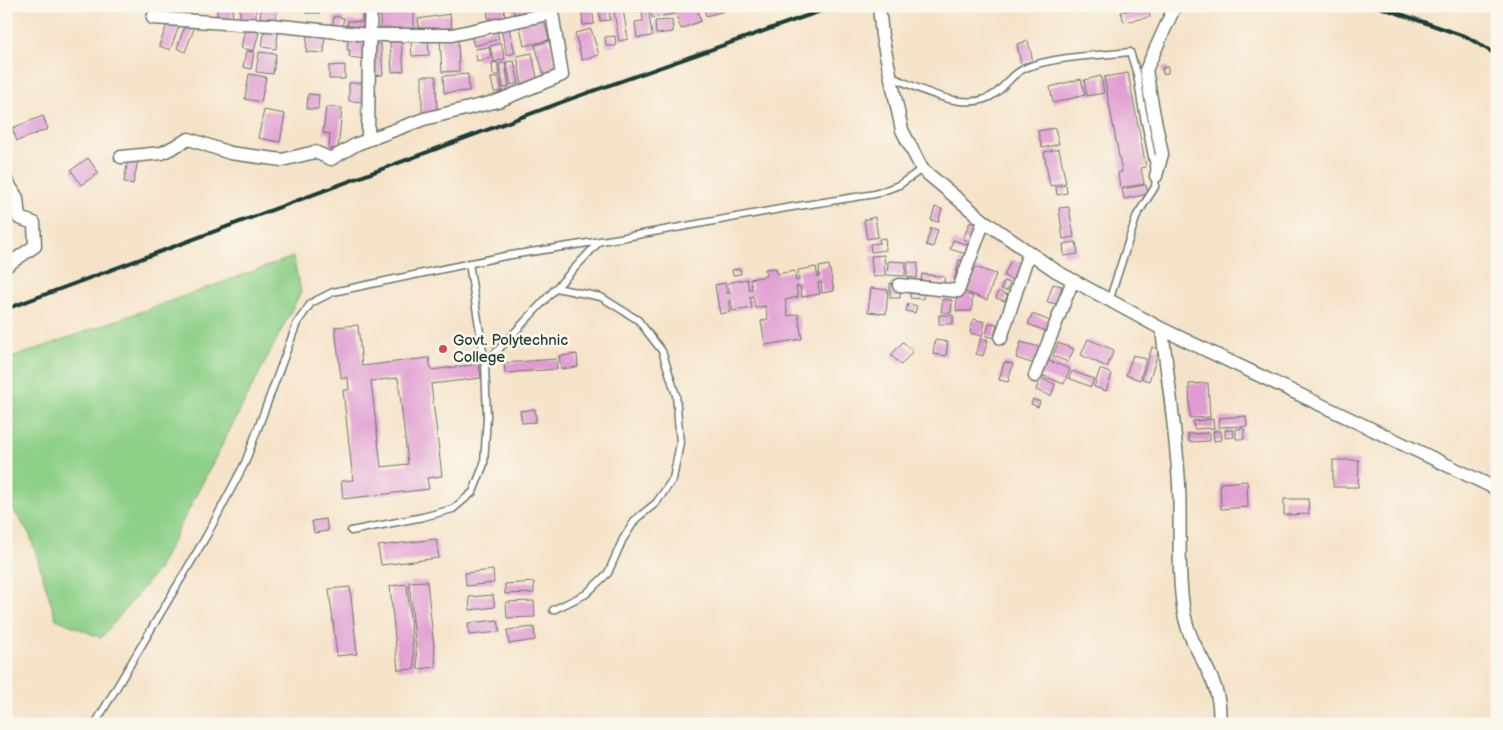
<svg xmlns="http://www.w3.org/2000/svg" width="1503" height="730" viewBox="0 0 1503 730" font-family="'Balsamiq Sans',sans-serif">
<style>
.green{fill:#8dd088;stroke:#56865e}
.building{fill:#e09cd2;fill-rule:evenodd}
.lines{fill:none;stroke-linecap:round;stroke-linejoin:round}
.service-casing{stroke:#6a7768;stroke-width:9}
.minor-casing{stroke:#6a7768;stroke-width:15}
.service{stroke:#fff;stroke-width:6}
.minor{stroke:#fff;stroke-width:12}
.rail{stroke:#1f3d34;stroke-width:4}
.poi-dot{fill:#d1495b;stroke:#fbf7ec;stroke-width:2}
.labels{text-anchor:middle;stroke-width:5;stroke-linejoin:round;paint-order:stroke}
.poi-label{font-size:15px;fill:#1f3d34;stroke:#fbf7ec;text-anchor:start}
</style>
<rect width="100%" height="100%" fill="#fbf7ec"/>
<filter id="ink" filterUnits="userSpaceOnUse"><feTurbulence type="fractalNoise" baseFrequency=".02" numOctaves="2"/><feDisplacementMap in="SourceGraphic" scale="10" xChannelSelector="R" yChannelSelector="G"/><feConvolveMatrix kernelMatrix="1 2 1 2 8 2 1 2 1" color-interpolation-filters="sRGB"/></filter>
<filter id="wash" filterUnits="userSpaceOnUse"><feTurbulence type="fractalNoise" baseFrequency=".0096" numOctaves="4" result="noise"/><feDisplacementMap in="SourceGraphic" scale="20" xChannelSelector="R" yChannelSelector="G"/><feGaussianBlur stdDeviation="1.12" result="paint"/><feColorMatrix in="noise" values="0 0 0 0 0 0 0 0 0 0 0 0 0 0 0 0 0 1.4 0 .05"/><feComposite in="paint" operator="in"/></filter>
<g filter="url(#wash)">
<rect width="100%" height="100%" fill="#f5e3c9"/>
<!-- green -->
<path class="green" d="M293 257 301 292 157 571 101 638 56 619 30 535 6 499V360Z"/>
<g id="blocks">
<!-- building -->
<path class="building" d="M168 6H185L184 17 167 15Z
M217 6H233L232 22 217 21Z
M240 6H256V21H240Z
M306 6H320V13H306Z
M344 6H368V10L344 8Z
M380 6H414V33H380Z
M504 6 505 22 493 23 492 18H488L487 7Z
M512 6H528L529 10 514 14Z
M581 6H592L594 24 583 25Z
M599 6H609L610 20 600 21Z
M632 6H648L652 36 637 38 635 22 643 21 642 11 633 12Z
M650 6H673L674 14 652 18Z
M692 6H696L701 21 681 29 675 12Z
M703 6H723L724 11 706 16Z
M1144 6H1148L1150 17 1124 22 1121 12Z
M261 7 277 8 276 22 260 21Z
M623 9 628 39 619 41 614 11Z
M450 14 452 30 420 34 418 19Z
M334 16 344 18 341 30 332 29Z
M362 16H369L368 33 347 31 348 21 362 22Z
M543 16 549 40 524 46 519 22Z
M672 20 673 32 656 34 655 21Z
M187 21 196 24 185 52 177 48Z
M168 22 179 26 170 50 159 46Z
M508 24 515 53 507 55 500 26Z
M265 26 279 28 276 49 262 47Z
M496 28 499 39 474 46 471 34Z
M245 29 259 32 254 51 241 48Z
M591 29 599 55 582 60 575 33Z
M307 30 325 31 324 53 306 52Z
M349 33 369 37 365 59 349 57 350 50H347Z
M615 36 616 46H606L605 37Z
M458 38 459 71 442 72 440 39Z
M401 40 404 71 392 72 390 41Z
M428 41 429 55 412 56 411 42Z
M549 41 559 75 545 79 535 45Z
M1028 41 1033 61 1021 64 1017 44Z
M501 43 505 59 494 62 490 46Z
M381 44 383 75 372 76 370 45Z
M489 47 491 58 477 61 475 49Z
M246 51 254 52 251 69 243 67Z
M259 52 276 54 273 74 256 72Z
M532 53 538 82 522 85 517 56Z
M514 61 519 83 511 85 506 62Z
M497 62 499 75H493L492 63Z
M505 62 509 87 503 88 499 64Z
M345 65V79H329V66Z
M1168 67V73L1163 74 1162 68Z
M1128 73 1146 167 1141 168 1144 184 1120 188 1118 173 1122 172 1104 77Z
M249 74 266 77 261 102 245 99Z
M468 74 469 91 444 93 443 76Z
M422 76H436L437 114H422Z
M1101 76 1104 93 1087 96 1084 80Z
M499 77 502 91 494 92 491 78Z
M1081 79 1085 95 1053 103 1050 87Z
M349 83H366V102L349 101Z
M308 94 319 95 318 109H307Z
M326 107 342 108 338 149H329L330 134 323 133Z
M264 110 285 114 280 142 258 138Z
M43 116 48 129 17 141 12 128Z
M1055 128 1059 144 1042 148 1038 131Z
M1059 149 1066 183 1050 186 1044 152Z
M88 158 99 173 81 185 71 170Z
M128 159 138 161 133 184 124 182Z
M1066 185 1067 193 1057 195 1056 187Z
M1146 185 1148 194 1124 199 1122 189Z
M935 207 942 209 938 222 931 220Z
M1069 207 1074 237 1063 239 1059 208Z
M875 217 878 237 867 239 864 220Z
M970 222 980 226 974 243 963 239Z
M931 228 938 230 933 247 926 245Z
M885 238 886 250 871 252 870 244 880 243 879 239Z
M953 240 968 245 966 254 950 249Z
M1076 242 1078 254 1064 256 1063 244Z
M884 255 885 276 873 277 871 256Z
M959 260 970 262 963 283H954Z
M1011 260 1024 265 1017 282 1004 276Z
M888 261 906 262 905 276 887 275Z
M908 262 918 263 917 278 907 277Z
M829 265 834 291 822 293 821 282 818 283 820 294 802 297 800 286 796 287 798 297 785 300 788 316 798 314 802 339 765 345 761 321 768 319 765 306 755 308 753 296 750 297 752 308 733 311 731 300H729L731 312 720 314 715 285 725 283 727 293H730L728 283 747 279 749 289H752L750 279 766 276 765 269 776 268 777 274 795 271 796 281 799 280 798 270 816 267 818 277H820L819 267Z
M972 266 996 274 987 300 963 291Z
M740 269 741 274 733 275 732 270Z
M922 274 945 277 944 283 921 280Z
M1004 281 1010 283 1007 291 1001 289Z
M890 283 900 284V298H890Z
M911 283 924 284 923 299 910 298Z
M1053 284 1062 286 1057 304 1047 302Z
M871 288 888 290 886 314 868 312Z
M998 291 1008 295 1005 301 996 298Z
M957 295H972V311H956Z
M943 299 952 300 951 313 941 312Z
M908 303 917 306 915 313 906 311Z
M1032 314 1053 322 1048 332 1028 324Z
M939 315H953V324H939Z
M973 319 985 322 982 336 970 333Z
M989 323 997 324 994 338 986 336Z
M358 325 362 366 429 358 431 370 479 364 481 378 431 384 442 476 427 478 429 489 343 499 341 481 353 480 343 390H349L348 378H341L335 327ZM398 378 408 464 381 467 371 381Z
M981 338 988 340 983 356 976 354Z
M1088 339 1114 350 1107 367 1081 355Z
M935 340 948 342 946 356 933 354Z
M903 342 913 351 901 365 891 355Z
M1021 342 1043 348 1038 365 1016 358Z
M1058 343 1074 349 1068 362 1053 356Z
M1152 347 1159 350 1149 381 1142 379Z
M577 354 578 367 561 369 559 356Z
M1133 355 1146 359 1140 380 1126 375Z
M556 359 557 369 505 373 504 363Z
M1044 359 1070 369 1064 384 1038 374Z
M1004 362 1013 364 1008 382 999 380Z
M1100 369 1112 374 1106 391 1094 387Z
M1072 371 1094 379 1091 387 1069 378Z
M1040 378 1055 384 1051 396 1036 390Z
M1208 383 1210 417 1190 418 1189 384Z
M1033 399 1040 402 1038 407 1031 404Z
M535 409 536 422 522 423 520 411Z
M1246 416 1247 426 1219 427V418Z
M1213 419 1214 428 1194 429 1193 421Z
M1244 428V439H1236V429Z
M1225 430H1233L1234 437 1225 438Z
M1213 431H1221L1222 440 1214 441Z
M1210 433V441L1189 442 1188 434Z
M1333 460H1359L1358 487H1333Z
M1247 481 1248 507 1221 509 1220 483Z
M1284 499H1308L1309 514 1284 515Z
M326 519 328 531 314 533 312 521Z
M436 539 439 558 381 565 378 546Z
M493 570 494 583 466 586 465 573Z
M427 581 436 667 418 669 409 582Z
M534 582V593L505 594V584Z
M407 584 415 669 398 670 390 586Z
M350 587 357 654 337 656 329 589Z
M493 595 495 607 470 610 469 597Z
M534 601 535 617 507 618 506 602Z
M498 620 500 632 469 635 468 623Z
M534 627 535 640 509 644 507 630Z"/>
</g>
</g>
<g filter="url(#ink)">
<use href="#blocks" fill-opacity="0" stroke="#6a7768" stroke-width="1"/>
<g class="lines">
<defs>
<path id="service" d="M892 77C920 89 968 115 996 93 1007 84 1014 72 1028 67 1057 56 1099 56 1130 52L1137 74 1142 107 1156 176 1155 187 1137 215 1109 301
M485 364 600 241
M351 531 423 517 453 509 473 492 484 464 487 416 485 364 469 263
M553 610 586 594 608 573 623 539 636 519 656 503 673 479 680 443 676 395 662 351 638 320 601 297 556 288
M95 724 207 535 245 463 297 323 311 303 333 292 505 256 620 238 786 208 875 194 899 185 922 169"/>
<path id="minor" d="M158 6 153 18 239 24 271 25 369 35H452L552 13
M879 6 882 36 902 130 922 169 984 221 1056 271 1162 329C1168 381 1176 432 1179 484 1181 527 1177 572 1184 613 1191 655 1224 677 1219 724
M368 140 369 50 371 6
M121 157 162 153 189 139 230 153 282 160 315 152 331 159 357 144 424 119 498 101 562 75 551 6
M1156 176 1162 154 1153 110 1146 70 1175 6
M6 180 17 198 19 218 34 223 35 246 6 266
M899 285 958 291 984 221
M1162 329 1497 489
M1001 338 1029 252
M1035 376 1073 280"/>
</defs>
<!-- service casing -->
<use href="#service" class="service-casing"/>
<!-- minor casing -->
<use href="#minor" class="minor-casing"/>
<!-- service -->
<use href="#service" class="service"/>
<!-- minor -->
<use href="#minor" class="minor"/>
<!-- rail -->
<path class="rail" d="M1377 6 1467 37 1497 55
M6 309 573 98 835 6"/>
</g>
</g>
<!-- markers -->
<circle class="poi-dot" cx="443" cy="349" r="5"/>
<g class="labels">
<!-- poi labels -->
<g class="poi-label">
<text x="453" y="345">Govt. Polytechnic<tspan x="453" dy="17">College</tspan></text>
</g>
</g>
<!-- margin -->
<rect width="1503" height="730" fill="none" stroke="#fbf7ec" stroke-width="25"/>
</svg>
